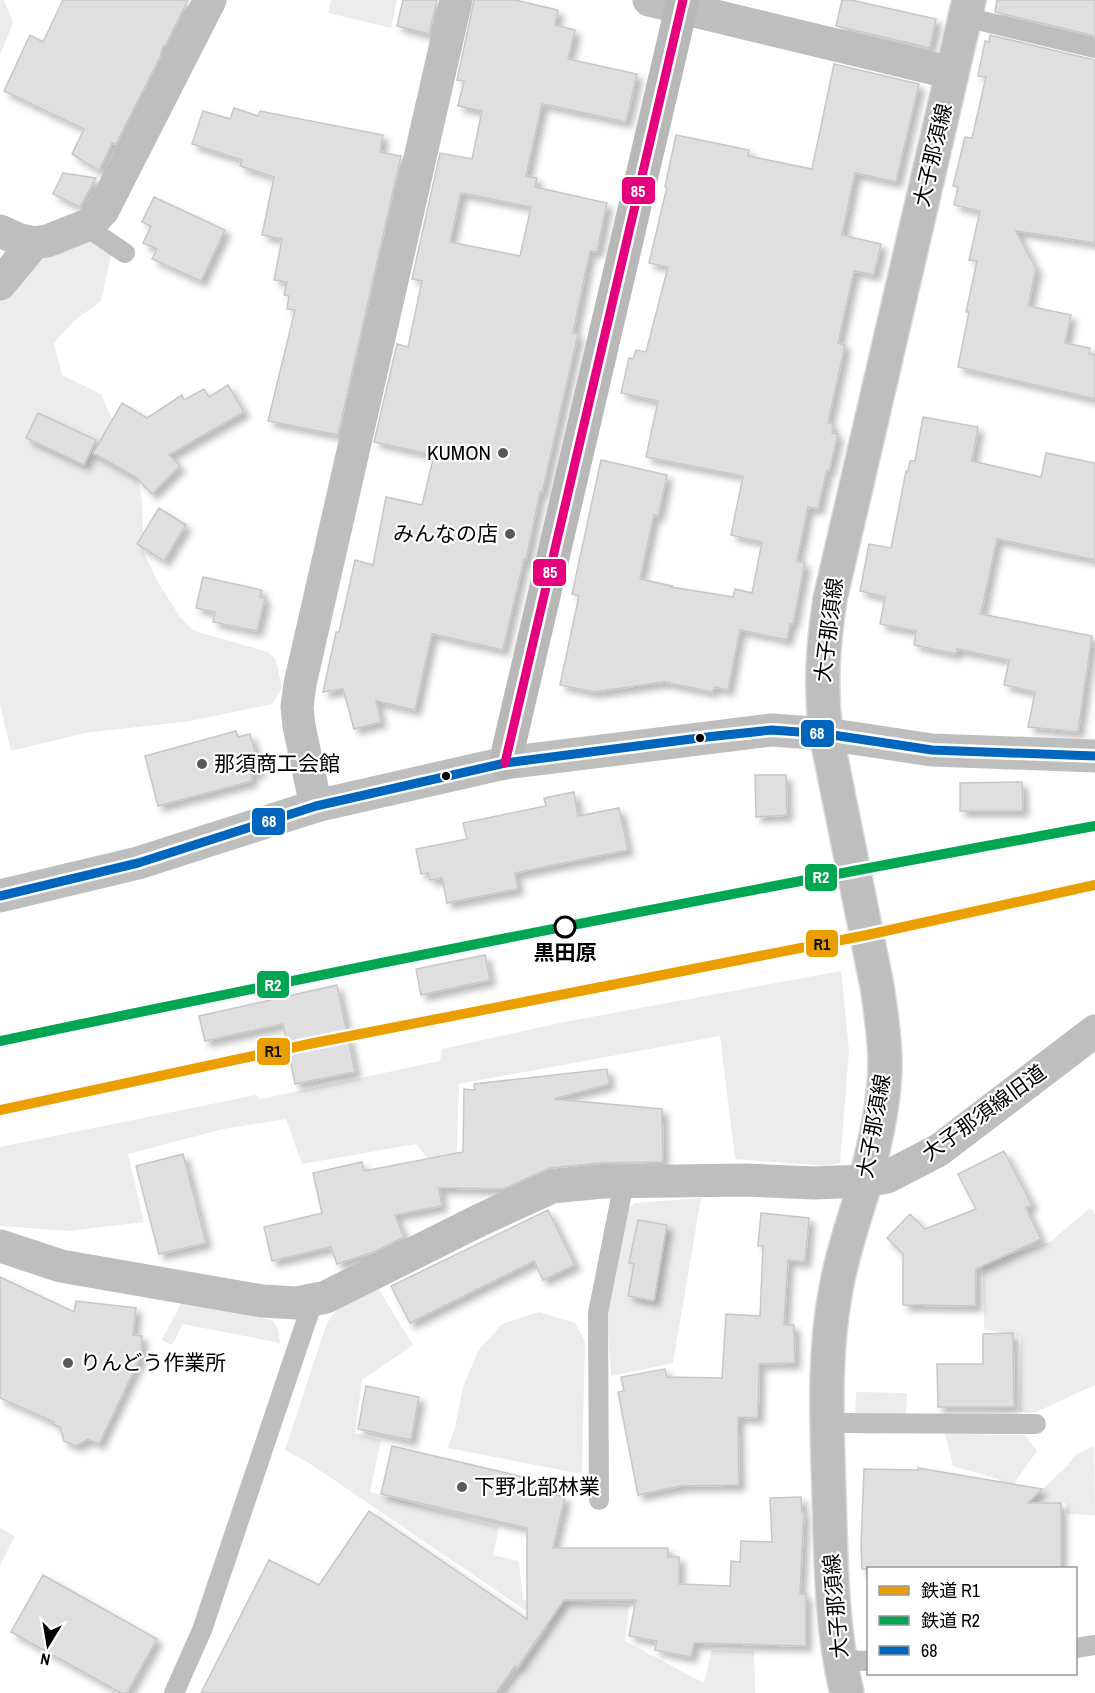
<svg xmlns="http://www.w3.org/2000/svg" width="1095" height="1693" viewBox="0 0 1095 1693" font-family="'Archivo Narrow','Noto Sans JP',sans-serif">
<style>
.green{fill:#ececec}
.building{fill:#dfdfdf;stroke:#c7c7c7;stroke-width:1.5;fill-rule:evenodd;filter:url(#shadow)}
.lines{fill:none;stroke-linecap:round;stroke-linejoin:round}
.primary-casing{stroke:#dbdbdb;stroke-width:36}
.service{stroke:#bebebe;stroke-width:20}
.minor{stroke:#bebebe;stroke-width:33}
.tertiary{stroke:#bebebe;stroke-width:33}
.secondary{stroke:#b8b8b8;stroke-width:33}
.primary{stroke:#bebebe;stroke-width:33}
.bus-1-casing{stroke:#fff;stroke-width:14}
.bus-2-casing{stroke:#fff;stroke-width:14}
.bus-1{stroke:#0065bd;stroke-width:9}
.bus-2{stroke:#e5007d;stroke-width:9}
.rail-1-casing{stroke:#fff;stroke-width:15}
.rail-2-casing{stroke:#fff;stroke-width:15}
.rail-1{stroke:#eb9e00;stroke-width:10}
.rail-2{stroke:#00a651;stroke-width:10}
.poi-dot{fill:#595959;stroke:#fff;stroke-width:2}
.bus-dot{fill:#000;stroke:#fff;stroke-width:2}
.stop-dot{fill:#fff;stroke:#000;stroke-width:3}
.labels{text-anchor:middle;stroke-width:4.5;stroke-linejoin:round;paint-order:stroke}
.street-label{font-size:21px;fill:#000;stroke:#fff}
.poi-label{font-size:21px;fill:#000;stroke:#fff;text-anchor:start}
.stop-label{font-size:21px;font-weight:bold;fill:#000;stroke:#fff}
.line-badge{stroke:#fff;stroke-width:2}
.badge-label{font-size:16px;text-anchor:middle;font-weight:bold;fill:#fff}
.pale-badge-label{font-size:16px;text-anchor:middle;font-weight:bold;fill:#111}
</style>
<defs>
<filter id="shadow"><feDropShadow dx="5.5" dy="5.5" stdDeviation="3" flood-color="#0004"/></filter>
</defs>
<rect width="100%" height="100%" fill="#fff"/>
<!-- green -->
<path class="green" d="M0 0H4L13 23 0 55Z
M331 0H397L391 28 328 13Z
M84 232 112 251 101 301 74 321 54 343 62 375 101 394 138 476 142 502 144 553 159 584 181 618 194 631 268 652 276 660 282 688 272 704 190 721 85 733 11 751 0 705V296L37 249Z
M841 971 849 1051 840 1163 827 1166 735 1159 720 1036 459 1084 456 1176 435 1167 416 1144 302 1164 286 1119 223 1129 128 1154 144 1222 69 1231 0 1226V1147L256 1095 261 1099 440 1061 442 1049 564 1022Z
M701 1198 673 1363 611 1376 607 1315 625 1210 635 1203Z
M1090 1208 1095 1215V1385L1034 1413 1019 1412 1021 1337 984 1329 983 1264 1050 1242Z
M378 1288 413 1345 362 1380 355 1433 381 1440 370 1492 499 1527 493 1555 519 1561 523 1600 629 1605 625 1641 704 1683 712 1650 754 1651 755 1693H502L550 1627 309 1463 285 1450 326 1326C339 1301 354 1298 378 1288Z
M182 1301 272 1320 278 1328 280 1343 183 1324 172 1345 162 1340Z
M539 1312 575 1323 585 1342 582 1474 448 1448 455 1427 463 1387 478 1351 502 1324Z
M856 1392 907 1393 906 1416 855 1415Z
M945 1434 1025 1435 1037 1451 1015 1482 1031 1500 1067 1466 1075 1455 1094 1446 1095 1515 1067 1514 1066 1503 1037 1502 1034 1521 992 1529 999 1479 953 1466Z
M0 1528 15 1536 0 1565Z"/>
<!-- building -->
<path class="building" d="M63 0H188L165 46H163L160 57 116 144 112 143 99 171 72 154 84 129 4 91 30 35 43 42Z
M403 0H437L429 34 397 26Z
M474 0H515L558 10 555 25 575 30 568 59 637 74 626 122 542 104 526 176 537 178 535 187 607 203 597 252 590 251 573 333 578 334 542 493 540 492 526 560 524 559 503 650 432 634 415 710 376 701 381 722 354 729 343 689 323 692 336 632H339L355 560 373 565 386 497 422 505 434 455 374 442 397 344 408 347 422 281 412 279 440 153 472 159 482 111 458 106 464 81 457 80ZM461 193 531 207 520 256 450 242Z
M842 0H851L936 19 930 48 836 26Z
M997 0H1095V36L995 12Z
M990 35 1095 60V243L1016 231 1036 269 1028 306 1071 315 1065 343 1090 348 1089 354 1095 355V399L958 367 969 312H966L977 261 969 260 980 211 954 205 958 187 953 186 965 137 972 138 986 77 978 76 985 41 989 42Z
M834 64 919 84 896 182 855 173 842 235 881 244 874 275 854 271 838 343 845 345 828 423 833 424 832 433 838 434 829 471 827 470 818 509 808 507 797 561 805 563 793 624H790L787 640 740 630 728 690 715 687 712 692 664 682 594 692 560 685 579 596 572 594 601 460 667 475 658 516 654 515 640 579 672 586 671 587 733 597 735 589 752 593 762 542 731 535 743 476 646 457 658 401 621 393 629 358 633 359 636 350 646 352 668 267 649 263 667 187H665L676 135 749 150 748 156 812 169Z
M234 108 258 116 260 111 383 135 380 152 401 156 338 435 268 421 295 310 287 309 289 296 284 295 287 282 274 280 282 239 262 235 274 177 240 166 242 160 192 144 203 111 230 119Z
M63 173 96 178 80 207 53 194Z
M154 197 225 230 201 281 152 259 157 249 143 243 151 226 142 222Z
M228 385 244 412 169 455 180 466 152 494 136 477 93 453 122 403 147 418 182 395 184 400 204 389 209 397Z
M38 413 96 440 84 465 26 438Z
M923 417 978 427 972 461 1041 477 1046 453 1095 463V560L997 539 981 614 1092 636 1078 732 1028 727 1035 692 1004 685 1009 660 957 649 956 654 914 645 916 631 880 624 885 597 860 591 869 544 891 548 906 471 908 472 910 461H915Z
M159 508 186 525 164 561 137 544Z
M203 577 262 590 260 597 265 598 257 631 213 622 215 612 196 608Z
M236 731 238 737 250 734 260 771 251 774 252 781 158 806 145 756Z
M755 775H786L787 815 756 817Z
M1022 782 1023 811H960V783Z
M574 792 578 816 619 808 628 850 515 873 518 889 447 903 442 878 430 880 428 873 421 874 416 849 467 839 463 823 546 806 544 798Z
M485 955 490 980 421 995 416 969Z
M337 985 355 1072 295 1084 283 1024 205 1041 199 1016Z
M607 1069 609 1084 554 1099 662 1109 663 1162 602 1163 550 1168 503 1189 439 1188 442 1206 395 1215 404 1237 374 1252 337 1264 331 1247 272 1261 264 1227 322 1213 313 1173 362 1162 364 1171 463 1152 464 1089 475 1090 474 1084Z
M1004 1151 1032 1205 1026 1208 1041 1239 976 1269V1306L903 1305V1254L887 1238 910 1214 925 1229 976 1209 958 1174Z
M183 1154 206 1243 159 1254 136 1166Z
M548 1210 575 1265 543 1280 534 1261 410 1323 391 1286Z
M761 1213 809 1218 805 1262 788 1260 784 1325H794L795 1363 759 1364 758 1418 738 1417 739 1485 681 1486 638 1495 618 1392 624 1391 621 1377 665 1369 667 1377 722 1378 726 1314 760 1316 763 1246H758Z
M638 1220 667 1225 654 1301 628 1296 634 1264 629 1263Z
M0 1277 74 1312 76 1301 136 1308 133 1335 142 1336 141 1356 99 1444 88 1439 76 1446 64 1441 60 1427 53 1424 54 1422 0 1398Z
M1013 1333 1014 1407H938L937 1364H983V1334Z
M366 1386 419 1397 411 1440 358 1429Z
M392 1446 544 1482 541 1492 565 1497 553 1548H668V1557H679V1584L730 1586 731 1561 740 1562 741 1541 772 1542 770 1498 801 1497 802 1512H804L800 1594H806V1646L694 1643 691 1657 655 1650 657 1641 629 1636 636 1600H564L517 1668 515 1666 496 1693H201L269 1560 319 1585 369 1511 527 1619V1528L381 1494Z
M918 1468 1042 1489 1028 1503H1061V1569H862L861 1546 864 1469 918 1470Z
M43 1575 157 1639 127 1693H121L11 1632Z"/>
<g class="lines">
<defs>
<path id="primary" d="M847 1693C831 1629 831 1560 829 1494 827 1426 823 1356 836 1289 842 1252 856 1216 866 1179 875 1142 885 1102 885 1063 885 1037 881 1012 877 986L826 734C820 687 823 645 830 599L969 0"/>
</defs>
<!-- primary casing -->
<use href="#primary" class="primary-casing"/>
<!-- service -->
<path class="service" d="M965 17 1095 48
M85 226 125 253
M827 1423 1036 1424
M599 1500 598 1313 624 1182
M1076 1648 1095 1645
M840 1660 868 1661
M174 1693 202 1630 313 1301"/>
<!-- minor -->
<path class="minor" d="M649 0 952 73
M0 231 20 240 34 243 47 241 90 224 103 210 210 0
M0 284 34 243
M0 896 138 863 316 806 299 726 297 707 300 684 456 0
M0 1246 61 1266 262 1301 297 1303 326 1297 480 1220 552 1187 602 1182 746 1180 814 1183 865 1181"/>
<!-- tertiary -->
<path class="tertiary" d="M316 806 505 763 772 730 826 734 932 750 1095 756
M865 1181 887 1177 939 1150 1095 1031"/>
<!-- secondary -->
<path class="secondary" d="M505 763 683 0"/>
<!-- primary -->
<use href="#primary" class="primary"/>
<defs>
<path id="bus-1" d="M0 896 138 863 316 806 505 763 707 737 772 730 826 734 932 750 1095 756"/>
<path id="bus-2" d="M505 763 683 0"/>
</defs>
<!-- bus-1 casing -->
<use href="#bus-1" class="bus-1-casing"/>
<!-- bus-2 casing -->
<use href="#bus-2" class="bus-2-casing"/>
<!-- bus-1 -->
<use href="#bus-1" class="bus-1"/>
<!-- bus-2 -->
<use href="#bus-2" class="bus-2"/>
<defs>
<path id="rail-1" d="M0 1110 314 1043 867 935 1095 885"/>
<path id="rail-2" d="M0 1041C364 965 729 893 1095 826"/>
</defs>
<!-- rail-1 casing -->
<use href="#rail-1" class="rail-1-casing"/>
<!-- rail-2 casing -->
<use href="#rail-2" class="rail-2-casing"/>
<!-- rail-1 -->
<use href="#rail-1" class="rail-1"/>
<!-- rail-2 -->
<use href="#rail-2" class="rail-2"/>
</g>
<!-- markers -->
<g class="poi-dot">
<circle cx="503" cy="453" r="6"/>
<circle cx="510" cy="534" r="6"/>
<circle cx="202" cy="764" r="6"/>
<circle cx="68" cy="1363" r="6"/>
<circle cx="462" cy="1487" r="6"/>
</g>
<g class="bus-dot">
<circle cx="700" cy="738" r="5"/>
<circle cx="446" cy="776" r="5"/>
</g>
<circle class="stop-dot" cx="565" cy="927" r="10"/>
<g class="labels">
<!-- street labels -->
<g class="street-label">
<text transform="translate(933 155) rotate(-77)" y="7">大子那須線</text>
<text transform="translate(829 630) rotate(-83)" y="7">大子那須線</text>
<text transform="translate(984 1113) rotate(-36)" y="7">大子那須線旧道</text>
<text transform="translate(874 1126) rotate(-80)" y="7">大子那須線</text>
<text transform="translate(836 1606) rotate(-95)" y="7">大子那須線</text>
</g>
<!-- poi labels -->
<g class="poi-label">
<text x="491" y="460" text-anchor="end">KUMON</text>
<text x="498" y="541" text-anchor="end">みんなの店</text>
<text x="214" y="771">那須商工会館</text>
<text x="80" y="1370">りんどう作業所</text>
<text x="474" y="1494">下野北部林業</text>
</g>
<!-- stop labels -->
<g class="stop-label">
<text x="565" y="960">黒田原</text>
</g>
</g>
<g class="line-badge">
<rect x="621" y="176" width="35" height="29" rx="6" fill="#e5007d"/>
<rect x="532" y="558" width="35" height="29" rx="6" fill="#e5007d"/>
<rect x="800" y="719" width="35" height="29" rx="6" fill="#0065bd"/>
<rect x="251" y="807" width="35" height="29" rx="6" fill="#0065bd"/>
<rect x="804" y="863" width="34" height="29" rx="6" fill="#00a651"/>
<rect x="805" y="929" width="34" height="29" rx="6" fill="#eb9e00"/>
<rect x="256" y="970" width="34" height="29" rx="6" fill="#00a651"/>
<rect x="256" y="1037" width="35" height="29" rx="6" fill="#eb9e00"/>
</g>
<g class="badge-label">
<text x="638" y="197">85</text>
<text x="550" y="578">85</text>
<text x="817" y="739">68</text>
<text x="269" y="827">68</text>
<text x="821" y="883">R2</text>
<text x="273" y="991">R2</text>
</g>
<g class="pale-badge-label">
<text x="822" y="950">R1</text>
<text x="273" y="1057">R1</text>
</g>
<!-- legend -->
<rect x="867" y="1567" width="210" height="108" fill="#ffffff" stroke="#999999" stroke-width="1.5"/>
<rect x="879" y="1586" width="30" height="9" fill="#eb9e00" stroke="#999999" stroke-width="1.5"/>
<text x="921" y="1597" font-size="18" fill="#000000">鉄道 R1</text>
<rect x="879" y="1616" width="30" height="9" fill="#00a651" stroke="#999999" stroke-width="1.5"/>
<text x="921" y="1627" font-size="18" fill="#000000">鉄道 R2</text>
<rect x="879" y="1646" width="30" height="9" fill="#0065bd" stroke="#999999" stroke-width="1.5"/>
<text x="921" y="1657" font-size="18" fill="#000000">68</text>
<!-- north arrow -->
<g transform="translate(48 1645) rotate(191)" stroke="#ffffff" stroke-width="4.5" paint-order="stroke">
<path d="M0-4.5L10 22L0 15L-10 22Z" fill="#000000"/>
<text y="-9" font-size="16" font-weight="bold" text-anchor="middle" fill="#000000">N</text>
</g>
</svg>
